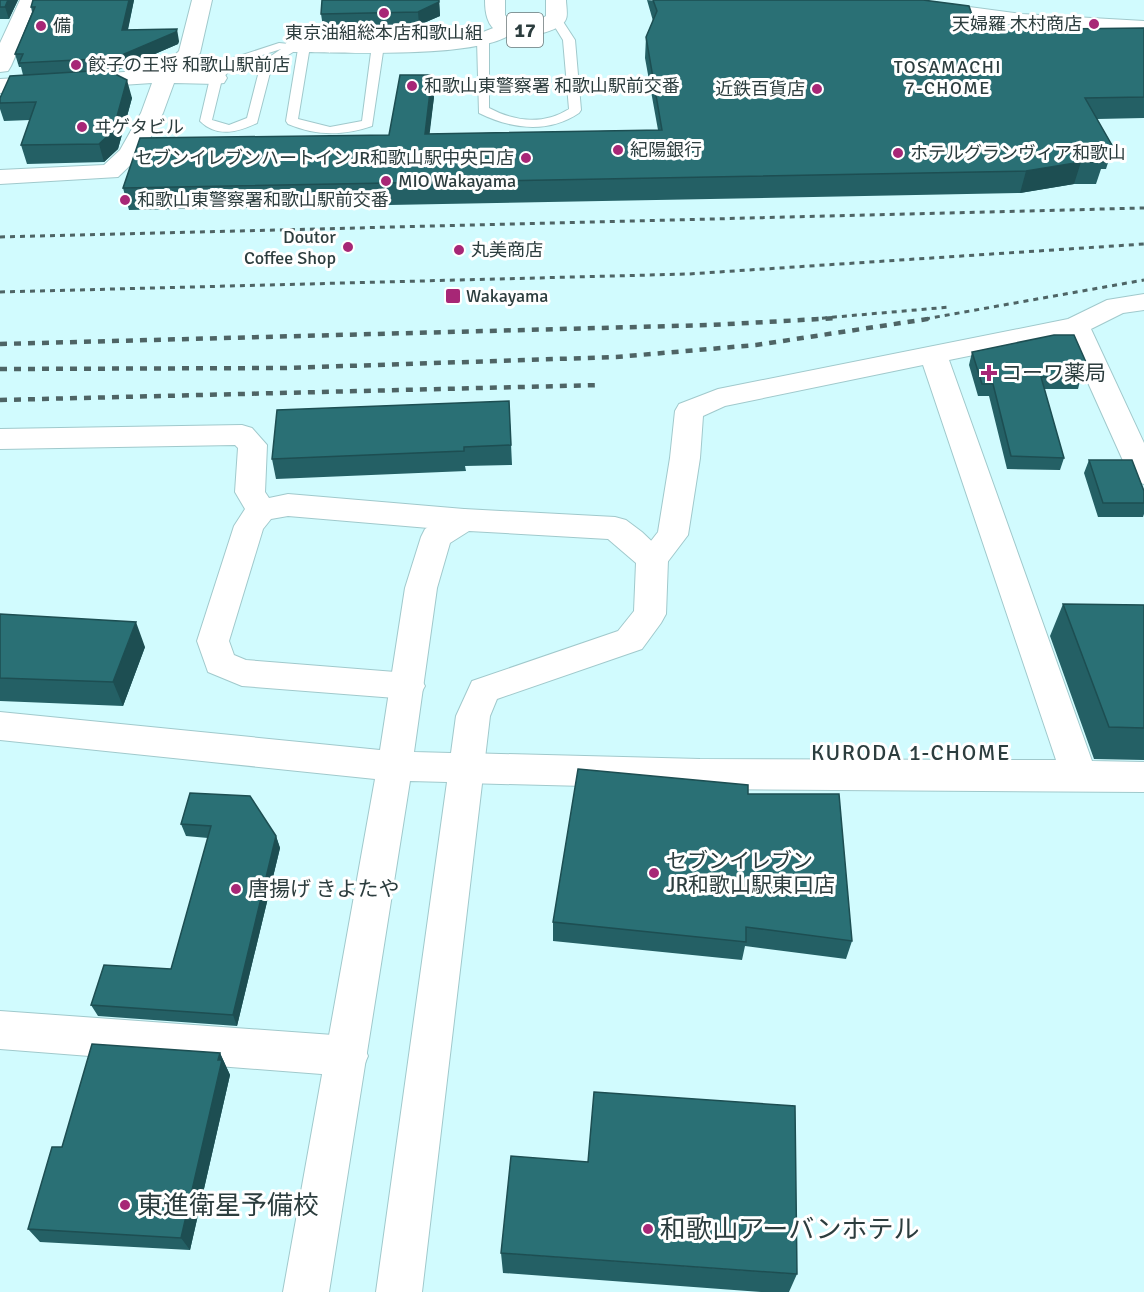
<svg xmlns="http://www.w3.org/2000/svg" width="1144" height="1292" viewBox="0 0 1144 1292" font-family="Signika,'Noto Sans JP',sans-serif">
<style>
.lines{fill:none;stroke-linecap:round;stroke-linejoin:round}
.lane-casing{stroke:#a0c9cc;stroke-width:2}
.street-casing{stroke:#a0c9cc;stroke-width:2}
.secondary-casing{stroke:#a0c9cc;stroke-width:2}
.primary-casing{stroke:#a0c9cc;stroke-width:2}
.lane{fill:#fff;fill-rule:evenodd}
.street{fill:#fff;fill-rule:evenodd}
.secondary{fill:#fff;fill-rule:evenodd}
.primary{fill:#fff;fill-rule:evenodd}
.rail-far1{stroke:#4e6465;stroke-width:3;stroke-dasharray:5 5;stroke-linecap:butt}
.rail{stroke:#4e6465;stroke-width:4.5;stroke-dasharray:7 7;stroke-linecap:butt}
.wall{fill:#246065}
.shaded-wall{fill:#1d4e52}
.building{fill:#2a7075;stroke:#1d4e52;stroke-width:1.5}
.poi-dot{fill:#a72776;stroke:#fff;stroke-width:2}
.labels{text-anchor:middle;stroke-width:6;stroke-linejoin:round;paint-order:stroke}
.far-poi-label{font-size:18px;fill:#2c3d3e;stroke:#fff;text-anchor:start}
.far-neighbourhood-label{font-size:18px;letter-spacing:1.5px;fill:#2c3d3e;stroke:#fff}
.shield{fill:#fff;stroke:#6b7778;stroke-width:1.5}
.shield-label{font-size:20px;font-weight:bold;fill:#2c3d3e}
.poi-label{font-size:21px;fill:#2c3d3e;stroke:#fff;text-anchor:start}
.neighbourhood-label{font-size:22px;letter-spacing:1.5px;fill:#2c3d3e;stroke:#fff}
.near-poi-label{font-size:26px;fill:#2c3d3e;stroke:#fff;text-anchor:start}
</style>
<rect width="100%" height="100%" fill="#d1fbfe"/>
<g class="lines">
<defs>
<path id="lane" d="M556 16 560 17 575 40 581 110 579 113C548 134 511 129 479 113L477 40 483 37 489 40V108C515 122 544 125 569 109L563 40 550 19Z
M378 42 384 45 372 126C342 136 317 136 288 124L286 121 298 49 272 65 257 123C238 132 217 138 200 121L210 78 227 60 279 43 299 45 304 43 310 46 298 119 330 127 362 121 372 45ZM281 49 261 63 247 118 229 125 212 120 222 79 235 64Z"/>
<path id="street" d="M20 0H40L11 66 8 71 0 72V43Z
M192 0H212L200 53 184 70 224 73 227 78 224 83 216 84 174 83 163 113 142 154 118 177 0 184V170L104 165 120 150 141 113 152 83 0 93V79L160 70 179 51Z
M862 0H917L1022 14 1144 21V33L1022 26 872 6 865 4Z
M506 23 513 25 516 29C495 60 335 52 294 52L287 50 284 46 287 42 294 40 456 38 478 34Z
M1144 294V310L1123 313 1091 329 1144 443V484L1134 481 1129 474 1067 336 949 360 1092 761 1144 762V792L700 789 465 783 452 778 447 768 452 758 465 753 700 759 1056 760 923 365 725 406 703 416 700 458 688 535 663 568 652 571 641 568 636 560 658 532 670 458 675 411 679 404 718 389 1068 319 1107 300Z
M242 425 252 428 267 445 265 492 269 498 288 494 464 509 475 512 479 520 475 528 464 531 288 516 271 519 263 529 229 641 234 655 246 660 408 673 420 677 425 686 420 695 408 699 242 686 208 672 197 641 234 526 245 509 235 492 238 448 235 445 0 449V429Z
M0 1011 347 1036 362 1042 368 1056 362 1070 347 1076 0 1049Z"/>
<path id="secondary" d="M464 509 615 517 626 520 642 532 663 552 668 560 666 614 661 623 642 649 497 699 490 716 422 1292H376L447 782 410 781 329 1292H283L375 779 0 740V712L380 750 405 588 421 537 425 529 453 512ZM469 531 608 539 636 563 634 611 618 631 472 681 456 716 451 753 414 752 437 588 450 543Z"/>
<path id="primary" d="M485 0H505V15L512 23C525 24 534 23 546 16V0H566C566 5 568 14 566 19 561 34 511 41 499 33 487 26 485 13 485 0Z"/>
</defs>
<!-- lane casing -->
<use href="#lane" class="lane-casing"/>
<!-- street casing -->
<use href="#street" class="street-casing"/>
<!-- secondary casing -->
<use href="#secondary" class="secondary-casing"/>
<!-- primary casing -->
<use href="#primary" class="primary-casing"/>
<!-- lane -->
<use href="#lane" class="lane"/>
<!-- street -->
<use href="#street" class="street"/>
<!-- secondary -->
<use href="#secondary" class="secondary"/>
<!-- primary -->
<use href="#primary" class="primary"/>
<!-- rail-far1 -->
<path class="rail-far1" d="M0 237 1144 208
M0 292 688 274 1144 244
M812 319 950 307
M925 319 1144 280"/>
<!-- rail -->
<path class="rail" d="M0 344 710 325 839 318
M0 369 286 368 616 357 756 345 934 318
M0 400 601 385"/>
</g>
<!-- wall -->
<path class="wall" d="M0 0H18L9 19H0Z
M33 0H134L128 30 179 41 178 44 118 70 108 71 132 98 118 149 104 162 27 164 21 145 30 120 4 121 0 109V98L23 75 21 67H19L15 54 32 12 31 7Z
M439 0 440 16 419 25 323 27 321 14Z
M647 0 977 30 1144 28V118L1097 119 1113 147 1106 169H1101L1096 184H1074L1020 193 129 210 123 188 389 135 434 97 429 134 658 130 645 58 646 37 653 21Z
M972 352 1089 369 1085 381H1080L1078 389H1044L1064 458 1060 470 1007 469 989 396H978L969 365Z
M509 401 512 465 465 466 466 471 276 479 272 459Z
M1089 460 1144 503V514L1143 517H1098L1084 473Z
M1063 604 1144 605V760L1094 759 1050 636Z
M0 614 145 647 123 706 0 701Z
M190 793 276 836 280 848 237 1026 98 1016 91 1005 171 969 208 838 186 836 181 824Z
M748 794 852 941 846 959 745 946 742 960 553 941V922Z
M220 1053 230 1075 190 1250 40 1242 28 1229 62 1147Z
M501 1253 797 1274 789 1292H761L503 1273Z"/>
<!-- shaded-wall -->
<path class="shaded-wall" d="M8 0H18L9 19 5 7Z
M129 0H134L125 42 122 30Z
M439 0 440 16 419 25 418 12Z
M177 29 179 41 178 44 118 70 115 58Z
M432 75 434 97 427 156 425 134Z
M127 80 132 98 118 149 104 162 99 144Z
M1081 162 1074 184 1020 193 1026 171Z
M136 622 145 647 123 706 113 682Z
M276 836 280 848 237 1026 233 1015Z
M220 1053 230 1075 190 1250 181 1238Z"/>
<!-- building -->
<path class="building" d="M0 0H8L5 7H0Z
M33 0H129L122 30 177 29 176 32 115 58 19 63 23 54H15L35 7H31Z
M322 0H439V2L418 12 321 14Z
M653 0H923L969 6 977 30 1144 28V97L1085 98 1113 147H1097L1103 162H1081L1026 171 123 188 140 138 389 135 400 75H432L425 134 662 130 646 37 657 11Z
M107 70 127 80 113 131 99 144 21 145 36 102 0 103V98L10 76Z
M1054 335H1074L1089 369H1079L1082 376 1041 377 1064 458 1011 456 993 384H982L972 352Z
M509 401 511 445 464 447V451L272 459 277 410Z
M1089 460H1132L1144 491V503H1103Z
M1063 604 1144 605V728L1109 727Z
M0 614 136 622 113 682 0 678Z
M578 769 748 785V794H839L852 941 746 927V942L553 922Z
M190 793 250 796 276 836 233 1015 91 1005 104 965 171 969 211 826 181 824Z
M92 1044 220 1053 218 1060H222L181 1238 28 1229 52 1147H62Z
M594 1092 795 1106 797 1274 501 1253 511 1156 588 1162Z"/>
<!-- markers -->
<g class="poi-dot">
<circle cx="384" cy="13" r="6"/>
<circle cx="1094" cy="24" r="6"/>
<circle cx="41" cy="26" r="6"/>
<circle cx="76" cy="65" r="6"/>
<circle cx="412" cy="86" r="6"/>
<circle cx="817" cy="89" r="6"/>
<circle cx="82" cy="127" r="6"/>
<circle cx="618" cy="150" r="6"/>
<circle cx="898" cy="153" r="6"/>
<circle cx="526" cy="158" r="6"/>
<circle cx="386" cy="181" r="6"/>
<circle cx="125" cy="200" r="6"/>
<circle cx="348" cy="247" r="6"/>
<circle cx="459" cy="250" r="6"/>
<rect x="445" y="288" width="16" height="16" rx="3"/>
<path d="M986 364h6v6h6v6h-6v6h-6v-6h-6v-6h6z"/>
<circle cx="654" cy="873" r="6"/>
<circle cx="236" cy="889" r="6"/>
<circle cx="125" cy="1205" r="6"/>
<circle cx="648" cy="1229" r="6"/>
</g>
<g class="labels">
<!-- far-poi labels -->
<g class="far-poi-label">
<text x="1082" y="30" text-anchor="end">天婦羅 木村商店</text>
<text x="53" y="32">備</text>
<text x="384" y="39" text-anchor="middle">東京油組総本店和歌山組</text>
<text x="88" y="71">餃子の王将 和歌山駅前店</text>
<text x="424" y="92">和歌山東警察署 和歌山駅前交番</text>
<text x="805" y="95" text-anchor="end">近鉄百貨店</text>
<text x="94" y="133">ヰゲタビル</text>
<text x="630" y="156">紀陽銀行</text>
<text x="910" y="159">ホテルグランヴィア和歌山</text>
<text x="514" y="164" text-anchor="end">セブンイレブンハートインJR和歌山駅中央口店</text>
<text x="398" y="187">MIO Wakayama</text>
<text x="137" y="206">和歌山東警察署和歌山駅前交番</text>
<text x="336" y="243" text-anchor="end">Doutor<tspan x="336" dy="21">Coffee Shop</tspan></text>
<text x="471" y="256">丸美商店</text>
<text x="466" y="302">Wakayama</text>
</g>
<!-- far-neighbourhood labels -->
<g class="far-neighbourhood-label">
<text x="948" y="73">TOSAMACHI<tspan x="948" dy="21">7-CHOME</tspan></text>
</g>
<!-- shield labels -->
<rect class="shield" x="507" y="13" width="36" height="34" rx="4.5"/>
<g class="shield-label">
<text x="525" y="37">17</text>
</g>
<!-- poi labels -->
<g class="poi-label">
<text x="1001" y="380">コーワ薬局</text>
<text x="666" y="868">セブンイレブン<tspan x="666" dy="24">JR和歌山駅東口店</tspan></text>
<text x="248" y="896">唐揚げ きよたや</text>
</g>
<!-- neighbourhood labels -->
<g class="neighbourhood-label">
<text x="911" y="760">KURODA 1-CHOME</text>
</g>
<!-- near-poi labels -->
<g class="near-poi-label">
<text x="137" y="1214">東進衛星予備校</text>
<text x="660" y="1238">和歌山アーバンホテル</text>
</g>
</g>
</svg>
